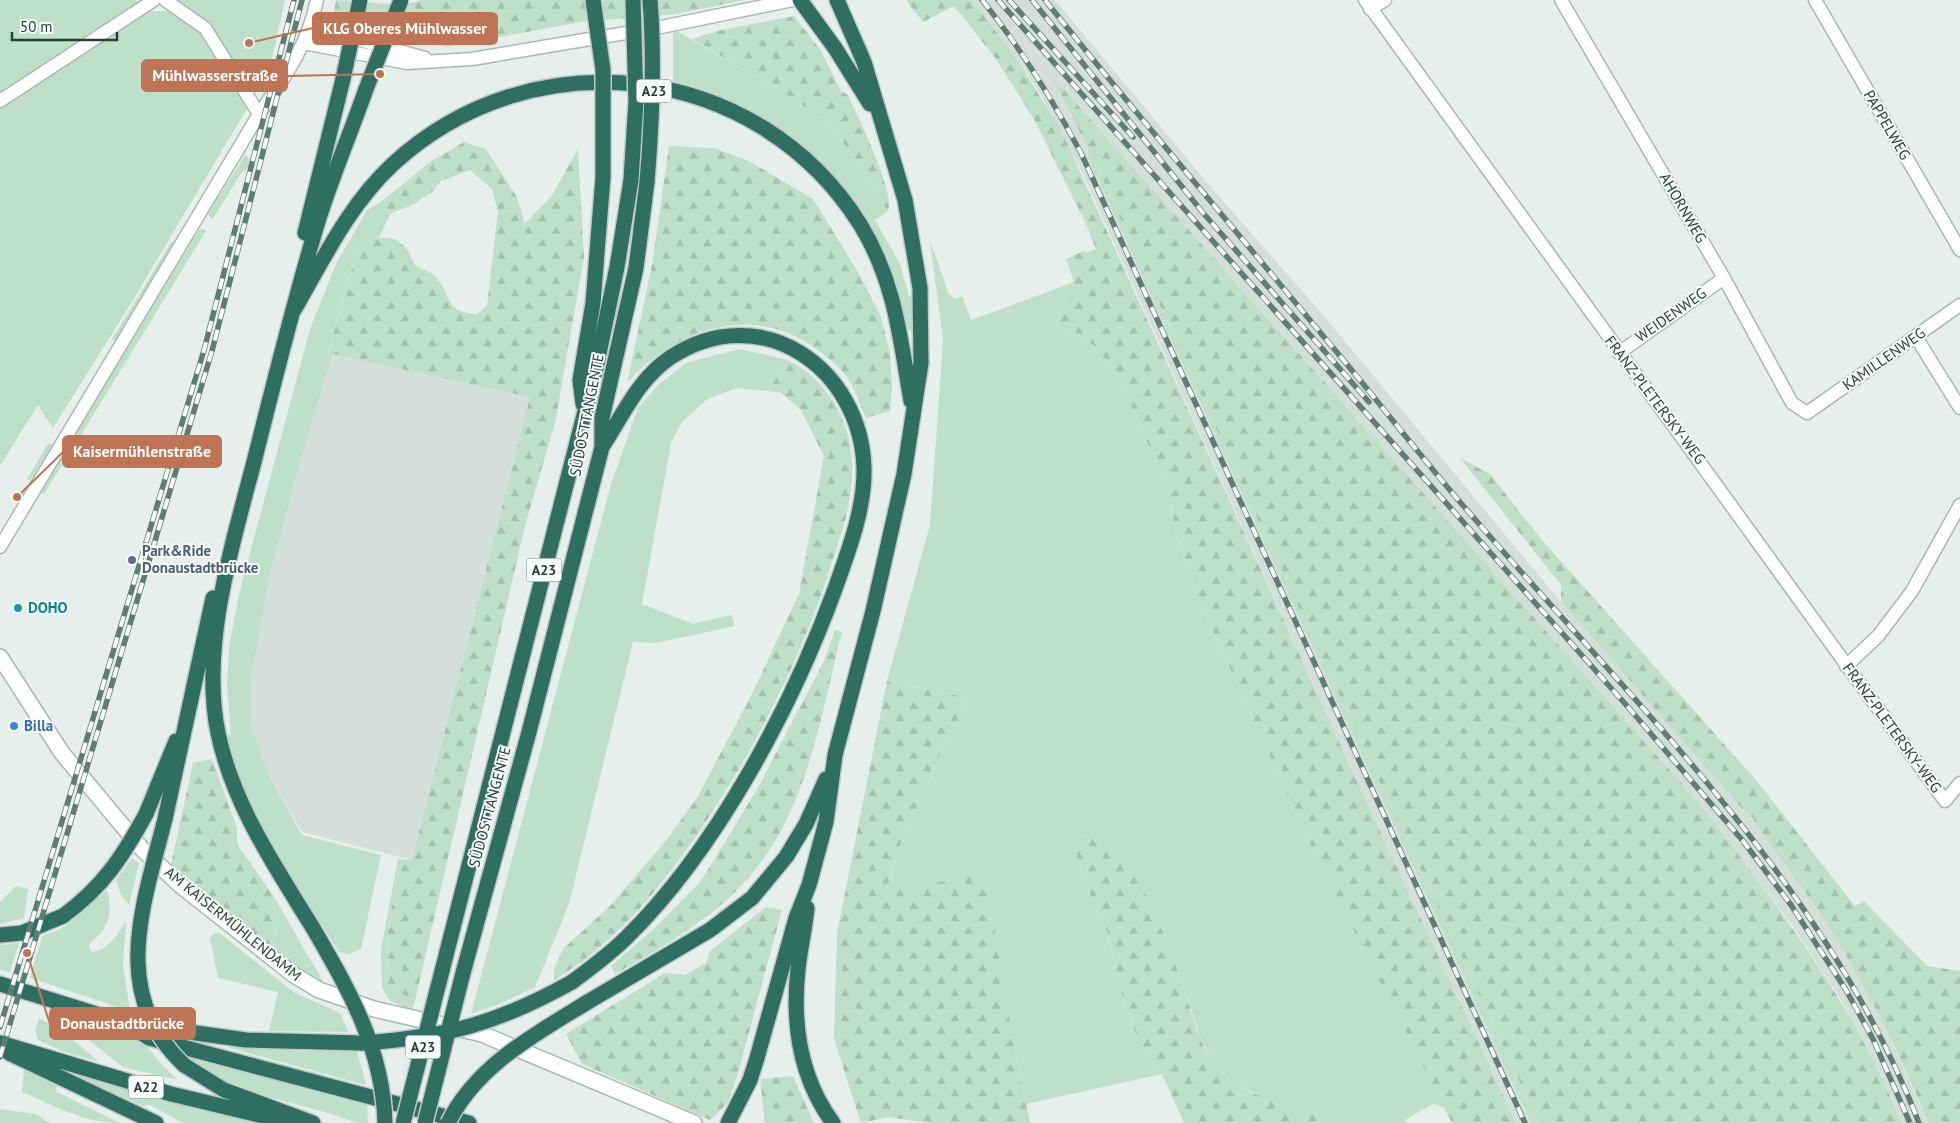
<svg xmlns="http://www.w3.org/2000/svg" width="1960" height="1123" viewBox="0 0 1960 1123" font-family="'PT Sans',sans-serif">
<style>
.built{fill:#d4dfda}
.green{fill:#bfe0c8}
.forest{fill:url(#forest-firs)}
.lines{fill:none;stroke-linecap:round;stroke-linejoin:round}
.minor-casing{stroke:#a8b8b2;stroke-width:15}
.tertiary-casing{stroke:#a8b8b2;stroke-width:18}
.motorway-casing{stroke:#c2cac8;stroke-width:18}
.minor{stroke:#fff;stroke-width:12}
.tertiary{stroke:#fff;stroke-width:15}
.motorway{stroke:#2f6f62;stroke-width:15}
.rail-casing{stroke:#5f7d75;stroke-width:5.5}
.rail{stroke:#f7fbf9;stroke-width:4;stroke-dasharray:11;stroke-linecap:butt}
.motorway-bridge-casing{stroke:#c2cac8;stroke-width:18;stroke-linecap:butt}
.motorway-bridge{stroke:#2f6f62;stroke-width:15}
.service-dot{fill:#5c6f8a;stroke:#f7fbf9;stroke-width:2}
.culture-dot{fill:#0f9aa8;stroke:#f7fbf9;stroke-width:2}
.shop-dot{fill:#3f7fe0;stroke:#f7fbf9;stroke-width:2}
.labels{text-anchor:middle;stroke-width:4;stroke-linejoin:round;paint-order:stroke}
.shield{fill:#f7fbf9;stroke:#637a73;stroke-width:1}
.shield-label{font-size:14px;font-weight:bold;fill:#24423a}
.street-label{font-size:15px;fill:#24423a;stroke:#f7fbf9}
.service-label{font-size:15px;font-weight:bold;fill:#4e5e75;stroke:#f7fbf9;text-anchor:start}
.culture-label{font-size:15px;font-weight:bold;fill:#0d838f;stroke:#f7fbf9;text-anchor:start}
.shop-label{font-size:15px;font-weight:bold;fill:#366cbe;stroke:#f7fbf9;text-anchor:start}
.leader{fill:none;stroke:#c07456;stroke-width:2}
.callout-dot{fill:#c07456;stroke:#f7fbf9;stroke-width:2}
.callout{fill:#c07456;stroke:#c07456;stroke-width:2}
.callout-label{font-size:16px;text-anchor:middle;font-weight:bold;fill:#fff}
</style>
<defs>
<pattern id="forest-firs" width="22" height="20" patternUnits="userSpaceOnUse" patternTransform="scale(1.25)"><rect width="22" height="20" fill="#bfe0c8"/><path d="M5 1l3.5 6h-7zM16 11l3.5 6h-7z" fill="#a4c1ad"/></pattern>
</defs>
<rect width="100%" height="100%" fill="#e6efeb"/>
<!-- built -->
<path class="built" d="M972 0H1055L1209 185 1318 309 1561 602 1745 812 1754 819V822L1830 928 1847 956 1879 1013 1928 1123H1901L1892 1101 1841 1000 1792 925 1700 804 1053 77 1087 146 1089 160 1531 1123H1516L1361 790 1082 172 1041 95 1016 58Z
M333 352 530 397 412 860 302 832 271 780 250 722V683L270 574 301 459Z"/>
<!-- green -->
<path class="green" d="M0 0H136L139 6 0 97Z
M171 0H285L271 63 259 88 248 82 209 23Z
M152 11H171L199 27 248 107 130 305 53 428 38 405 0 466V107L122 26Z
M673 29 783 92 829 123 856 159 888 211 875 220 900 264 909 296 912 297 914 330H907C887 238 844 167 761 119 746 110 730 100 713 94 700 90 686 88 673 85Z
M1087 146 1268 542 1539 1123H1531L1513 1084 1089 160Z
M245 155 253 163 240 175 213 219 210 217 208 214Z
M381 202 390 214 379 238 358 247 328 352H333L301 459 270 574 250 683V722L271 780 302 835 381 855 361 949 349 954 339 952C296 882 245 817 227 736L231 735 227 685 229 647 239 594 310 329 336 264 367 210Z
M203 229 206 231 78 440 73 437 199 230Z
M172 241 175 243 115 341 112 339Z
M930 241 949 294 956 299 962 296 971 320 1074 282 1056 325 1074 331 1093 345 1120 381 1167 487 1177 539 1205 614 1309 842 1445 1107 1433 1104 1405 1120 1407 1123H1342L1272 1102 1232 1082 1214 1065 1201 1039 1182 983 1147 897 1084 827 1075 850 1090 894 1108 934 1121 992 1138 1040 1162 1074 1026 1104 1012 1035 886 891 901 841 931 780 933 769 969 698 887 681 930 525 943 340Z
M740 349 788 360 768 391 736 388 706 400 682 422 671 443 642 604 693 624 731 615 735 626 656 643 633 642 569 904 535 987 502 1003 471 1014 611 484 638 408 659 384 688 362Z
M48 444H53L30 481 27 479Z
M69 444 74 446 44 494 40 491Z
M132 858 139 863 129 905 121 895 116 880Z
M398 859 412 860 400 862 388 929 386 984 415 1001 411 1010 390 1001 382 988 381 950Z
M16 886 28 889 24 918 0 924V902Z
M107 890C113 913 109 929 90 943L89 948 92 952C108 951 119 933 126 921L123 965 130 1011 30 978 42 936 60 929 72 921Z
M274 897 324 983 312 978 275 950Z
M218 932 295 993 340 1013 349 1032 269 1031 278 992 218 978 210 937Z
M19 943 10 972 0 970V945Z
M42 1011 145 1043 161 1064 178 1080 123 1067 68 1024Z
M39 1018 63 1031 99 1062 62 1051 38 1040 35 1031Z
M229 1045 304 1051 357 1050 366 1085 227 1047Z
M182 1052 367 1102 368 1123H357C297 1099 231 1098 182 1052Z
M68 1069 253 1123H183L150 1105 144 1106 67 1073Z
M24 1070 57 1086 55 1091 120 1123C85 1123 54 1106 22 1092Z
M0 1109 36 1114 50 1123H0Z"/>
<!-- forest -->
<path class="forest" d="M336 0C363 0 394 9 421 0H745L676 14 581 22 446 47 339 17 334 12Z
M906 0H972L1016 58 1061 130 1361 790 1516 1123H1452L1309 842 1205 614 1177 539 1167 487 1120 381 1093 345 1074 331 1056 325 1074 282 1066 259 1083 251 1086 253 1096 249 1087 226 1035 121 996 59 954 6 923 22Z
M794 16 821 51 841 91 848 95C858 117 895 191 888 211L856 159 829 123 783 92 692 39 717 31Z
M1051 75 1700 804C1776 904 1855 1004 1901 1123H1539L1268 542 1087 146Z
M464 142 486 149 517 197 525 224 553 194 578 149 584 257 555 423 525 526 415 1001 386 984 388 929 400 862 412 860 530 397 328 353 358 247C377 238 393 230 408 251 411 255 412 261 415 265 421 271 430 270 435 276 452 295 444 313 477 314L487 306 498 211 492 189 470 170 441 181 432 192 414 204 390 214 381 202 430 162Z
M669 146 714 148 749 161 813 199 858 272 881 317 890 352 892 387 890 411 866 418C860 405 855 389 847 377 838 365 827 357 816 349 753 302 675 329 627 383L652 265Z
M788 360C826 379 849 417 852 460 854 495 844 527 833 559 799 672 725 809 648 899 622 929 589 960 554 980V968L564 948 610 906 664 843 697 798 753 692 799 594 824 456 801 410 781 393 768 391Z
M1460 458 1490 474 1541 539 1756 780 1855 906 1864 901 1927 966 1960 971V1123H1928C1901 1056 1869 991 1831 930 1807 893 1779 858 1754 822V819L1745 812 1561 602V585Z
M835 630 842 632C821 714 808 809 750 876 714 918 663 947 615 974L611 966 657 926 701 881 759 786 824 661Z
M887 681 969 698 933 769 931 780 901 841 886 891 985 874 1012 1035 1030 1123H930L888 1117 861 1123 834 1039 837 933Z
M212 759 237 828V844L274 897 275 950 171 864 193 763Z
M1084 826C1095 834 1112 843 1120 854 1149 891 1166 939 1182 983 1194 1017 1201 1061 1233 1082 1266 1103 1306 1111 1342 1123H1184L1162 1074 1138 1040 1121 992 1108 934 1090 894 1075 850Z
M766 907 782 910 738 1073 728 1103 710 1120 582 1064 566 1034 665 973 685 975 706 963 710 951Z
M793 1076 814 1123H765L760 1079Z"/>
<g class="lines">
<defs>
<path id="minor" d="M165 0 205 28 259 114
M1365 0 1945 801 1960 783
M1561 0 1724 278 1792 403 1807 413 1960 305
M1815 0 1960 250
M1370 9 1385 0
M311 27 425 58
M304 43 407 63 472 59 661 27 793 0
M0 101 154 0
M1916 337 1960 408
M1619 353 1724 278
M0 547 259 114C286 75 307 47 317 0
M1846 666 1878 636 1912 591 1960 505"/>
<path id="tertiary" d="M0 657 62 753 141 848 180 885 294 975 319 990 374 1009 482 1034 694 1123"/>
<path id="motorway" d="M800 0 835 48 870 104
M305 233 343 79
M294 310C323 260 349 205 392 165 532 35 757 61 860 224 895 281 900 337 911 401
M583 404 580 380 593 303 603 177
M146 814 176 741
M165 819 213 598
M807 908C805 929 800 949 798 969 792 1024 800 1078 833 1123
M313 928C275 866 233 805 218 733 200 645 233 543 255 458 275 378 295 297 319 218 333 174 351 132 366 89
M0 935 22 933 63 916
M442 971 596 368 617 267 631 180
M463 973 529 732 602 447V418L636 268 647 182
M572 982C591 968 610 954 626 938 716 850 792 707 835 589 848 552 865 509 864 468 861 368 761 298 671 357 639 378 623 415 602 447
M0 984 125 1023 246 1040 361 1043
M586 1003 710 930 752 898 786 857 806 824 826 779
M131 1026 149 1038 469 1123
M0 1043 171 1094 293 1123
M9 1053 156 1123
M184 1065 224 1090 313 1123
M728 1123 750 1080 757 1058 796 918 809 885 826 822 835 755 873 611 904 474 921 363 920 288 905 200 864 62 837 0"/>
</defs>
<!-- minor casing -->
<use href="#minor" class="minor-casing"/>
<!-- tertiary casing -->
<use href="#tertiary" class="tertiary-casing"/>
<!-- motorway casing -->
<use href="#motorway" class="motorway-casing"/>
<!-- minor -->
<use href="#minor" class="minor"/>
<!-- tertiary -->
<use href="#tertiary" class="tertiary"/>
<!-- motorway -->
<use href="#motorway" class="motorway"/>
<defs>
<path id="rail" d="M982 0C1021 48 1052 99 1081 153L1525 1123
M998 0 1628 707 1743 841 1791 905 1846 990 1873 1039 1910 1123
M1009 0 1133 137
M1032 0 1204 214 1369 402
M1045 0C1136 114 1231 225 1324 337 1377 399 1426 464 1480 525 1641 711 1829 889 1919 1123
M0 1027 204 350 294 0
M0 1057 212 351 302 0"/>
</defs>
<!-- rail casing -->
<use href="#rail" class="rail-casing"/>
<!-- rail -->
<use href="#rail" class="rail"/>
<defs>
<path id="motorway-bridge" d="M593 0 603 70V177
M343 79 360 0
M366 89 401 0
M631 180 636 101 633 0
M647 182C652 121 655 61 650 0
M165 819C143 906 109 994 184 1065
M63 916C103 887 123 856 146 814
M313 928C349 990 383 1049 385 1123
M361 1043C444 1038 499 1023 572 982
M403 1123 442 971
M425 1123 463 973
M448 1123C476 1066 534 1035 586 1003"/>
</defs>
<!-- motorway-bridge casing -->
<use href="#motorway-bridge" class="motorway-bridge-casing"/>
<!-- motorway-bridge -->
<use href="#motorway-bridge" class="motorway-bridge"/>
</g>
<!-- markers -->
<circle class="service-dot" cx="132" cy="560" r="5"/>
<circle class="culture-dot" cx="18" cy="608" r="5"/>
<circle class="shop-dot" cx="14" cy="726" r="5"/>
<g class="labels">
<!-- shield labels -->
<g class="shield">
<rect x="636.5" y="79.5" width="35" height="23" rx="4"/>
<rect x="526.5" y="558.5" width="35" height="23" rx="4"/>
<rect x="405.5" y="1035.5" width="35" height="23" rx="4"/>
<rect x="128.5" y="1075.5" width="35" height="23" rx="4"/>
</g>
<g class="shield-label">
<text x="654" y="96">A23</text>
<text x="544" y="575">A23</text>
<text x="423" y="1052">A23</text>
<text x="146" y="1092">A22</text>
</g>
<!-- street labels -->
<g class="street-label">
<text transform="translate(1887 125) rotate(60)" y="5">PAPPELWEG</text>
<text transform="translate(1683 208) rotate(60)" y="5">AHORNWEG</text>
<text transform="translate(1671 315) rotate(-35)" y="5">WEIDENWEG</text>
<text transform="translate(1884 359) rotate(-35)" y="5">KAMILLENWEG</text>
<text transform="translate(1655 400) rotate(53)" y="5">FRANZ-PLETERSKY-WEG</text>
<text transform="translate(587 415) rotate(-79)" y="5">SÜDOSTTANGENTE</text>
<text transform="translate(1892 728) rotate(54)" y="5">FRANZ-PLETERSKY-WEG</text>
<text transform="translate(490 807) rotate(-75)" y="5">SÜDOSTTANGENTE</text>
<text transform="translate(233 924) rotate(39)" y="5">AM KAISERMÜHLENDAMM</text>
</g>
<!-- service labels -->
<g class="service-label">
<text x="142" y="556">Park&amp;Ride<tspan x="142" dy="17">Donaustadtbrücke</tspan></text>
</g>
<!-- culture labels -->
<g class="culture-label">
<text x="28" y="613">DOHO</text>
</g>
<!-- shop labels -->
<g class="shop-label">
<text x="24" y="731">Billa</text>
</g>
</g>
<!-- callouts -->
<path class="leader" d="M249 43L313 28M380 74L287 76M17 497L63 452M27 953L50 1024"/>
<g class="callout-dot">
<circle cx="249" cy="43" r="5"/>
<circle cx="380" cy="74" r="5"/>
<circle cx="17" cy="497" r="5"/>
<circle cx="27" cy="953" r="5"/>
</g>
<g class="callout">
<rect x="313" y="13" width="184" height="31" rx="5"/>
<rect x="142" y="60" width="145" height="31" rx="5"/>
<rect x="63" y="436" width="158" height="31" rx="5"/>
<rect x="50" y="1008" width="145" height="31" rx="5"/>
</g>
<g class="callout-label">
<text x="405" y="34">KLG Oberes Mühlwasser</text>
<text x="215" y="81">Mühlwasserstraße</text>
<text x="142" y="457">Kaisermühlenstraße</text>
<text x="122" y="1029">Donaustadtbrücke</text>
</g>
<!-- scale -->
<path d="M12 32v8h105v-8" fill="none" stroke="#24423a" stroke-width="2.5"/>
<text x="20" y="32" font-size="15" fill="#24423a" stroke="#f7fbf9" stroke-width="4" paint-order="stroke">50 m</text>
</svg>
